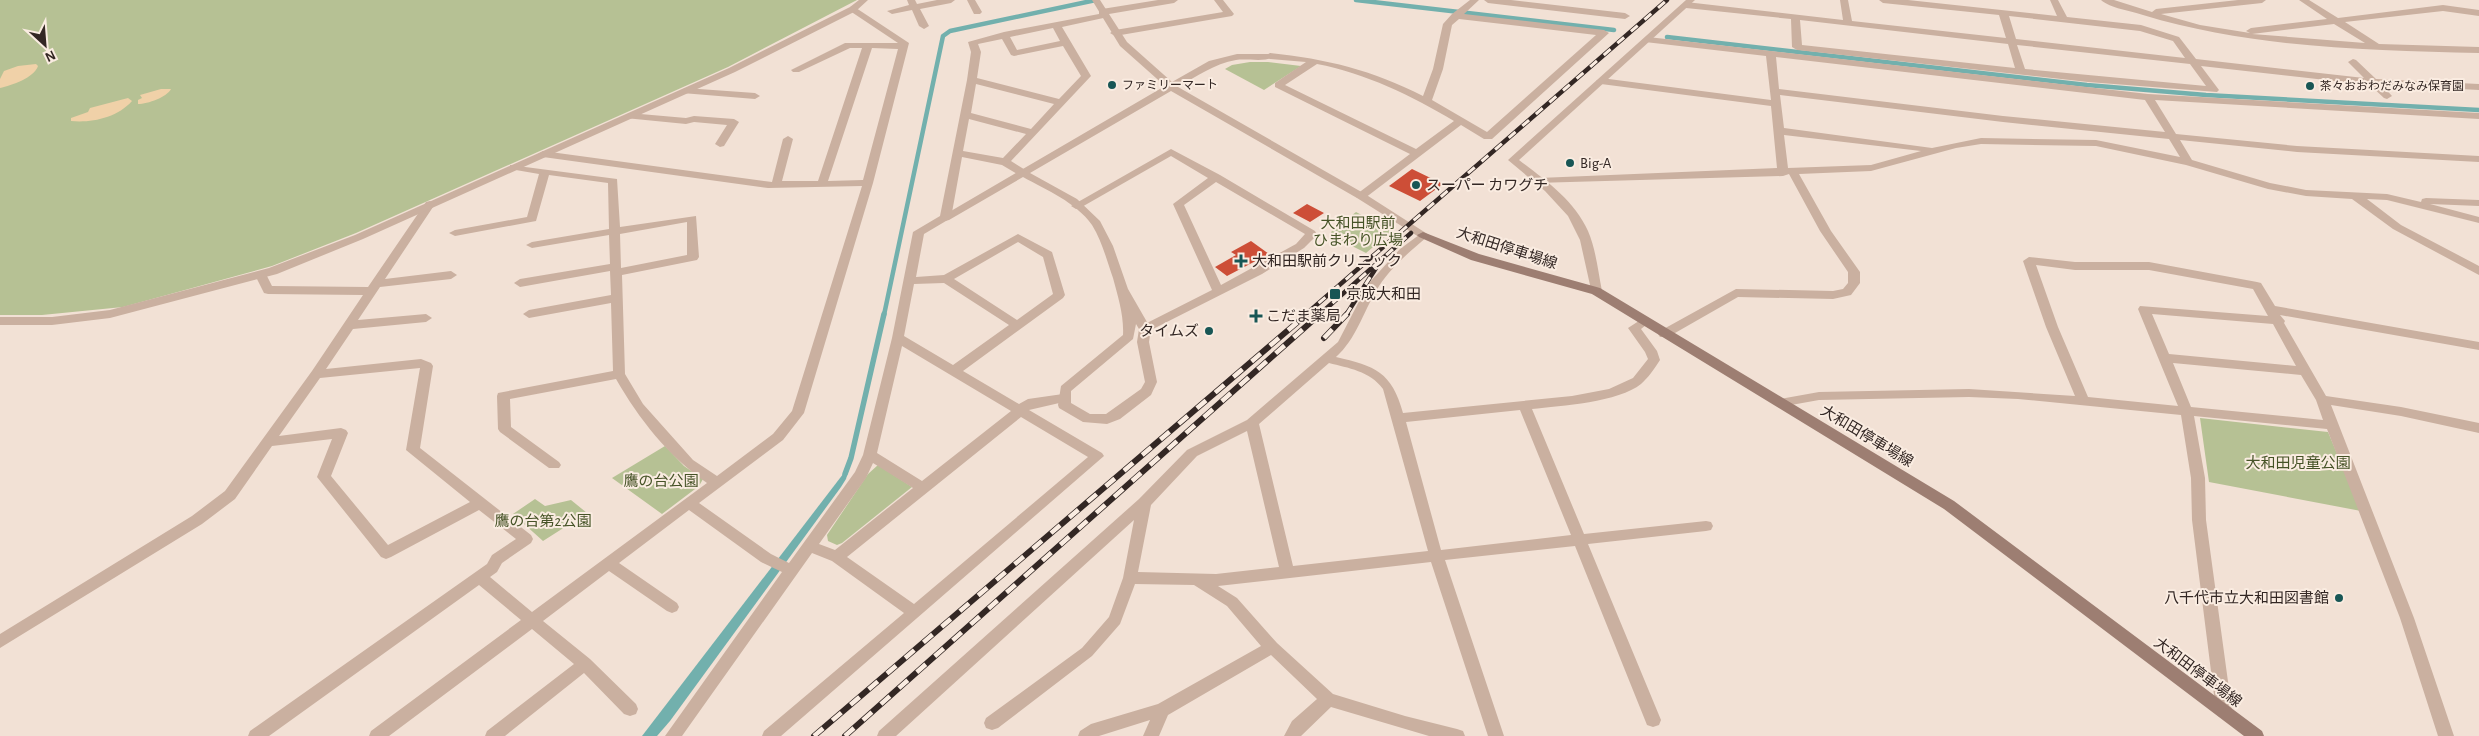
<svg xmlns="http://www.w3.org/2000/svg" width="2479" height="736" viewBox="0 0 2479 736" font-family="'Alegreya Sans','Noto Sans JP',sans-serif">
<style>
.green{fill:#b6c194}
.sand{fill:#f0d1a8}
.water{fill:#72b0ad}
.lines{fill:none;stroke-linecap:round;stroke-linejoin:round}
.stream-far1{stroke:#72b0ad;stroke-width:4.5}
.stream{stroke:#72b0ad;stroke-width:5.5}
.building{fill:#cd4e37}
.minor{fill:#cab0a0;fill-rule:evenodd}
.tertiary{fill:#cab0a0;fill-rule:evenodd}
.secondary{fill:#9d7e72;fill-rule:evenodd}
.rail-far1-casing{stroke:#332724;stroke-width:4.5}
.rail-casing{stroke:#332724;stroke-width:6}
.rail-far1{stroke:#faece1;stroke-width:3;stroke-dasharray:9;stroke-linecap:butt}
.rail{stroke:#faece1;stroke-width:4.5;stroke-dasharray:12;stroke-linecap:butt}
.poi-dot{fill:#185655;stroke:#faece1;stroke-width:2}
.labels{text-anchor:middle;stroke-width:4;stroke-linejoin:round;paint-order:stroke}
.far-poi-label{font-size:12px;fill:#332724;stroke:#faece1;text-anchor:start}
.poi-label{font-size:15px;fill:#332724;stroke:#faece1;text-anchor:start}
.park-label{font-size:15px;fill:#465327;stroke:#faece1}
.street-label{font-size:15px;fill:#332724;stroke:#faece1}
</style>
<rect width="100%" height="100%" fill="#f2e1d5"/>
<!-- green -->
<path class="green" d="M0 0H857L728 67 356 233 272 266 123 307 42 315H0Z
M1250 62H1268L1301 66 1264 90 1225 69 1232 65Z
M1356 212 1392 231 1366 253 1332 236 1331 232Z
M2200 418 2328 432 2361 511 2209 482Z
M665 446 684 466 703 479 699 486 662 514 612 478Z
M878 465 912 487 842 543 837 545 828 541 827 535 868 474Z
M535 499 545 506 571 500 587 513 543 541 513 514Z"/>
<!-- sand -->
<path class="sand" d="M36 64 38 66C34 78 12 85 0 88V79L4 71 18 66Z
M161 89H171C167 97 148 104 138 104V100L142 98 140 95Z
M128 98 132 101C117 118 91 123 71 121V118L88 112 90 108Z"/>
<!-- water -->
<path class="water" d="M850 465 846 479 841 487 670 721 657 736H642Z"/>
<g class="lines">
<!-- stream-far1 -->
<path class="stream-far1" d="M1356 0 1614 30
M1667 37 2087 85 2206 95 2479 110
M884 315 943 36 950 31 1096 0"/>
<!-- stream -->
<path class="stream" d="M845 474 851 458 884 314"/>
</g>
<!-- building -->
<path class="building" d="M1412 169 1443 184 1420 201 1389 186Z
M1307 204 1324 213 1310 222 1293 213Z
M1251 241 1269 254 1227 276 1215 267 1236 255 1231 252Z"/>
<g class="lines">
<!-- minor -->
<path class="minor" d="M907 0H915L917 4 937 0H955L951 3 920 9 929 26 924 29 919 26 912 10 892 14 887 11 909 5Z
M967 0H975L982 12 980 14H974Z
M1158 0H1178L1174 3 1109 14 1108 17 1062 27 1091 76 1011 161 1027 171V175H1019L1002 165 962 157 951 218 924 234 916 277 944 275 1018 234 1052 252 1065 295 1063 298 963 371 1019 404 1028 399 1063 394 1068 395 1069 398 1068 401 1029 410 1102 453 1104 456 781 736H762L764 731 904 613 832 561 812 553 682 736H665L782 572 761 562 689 510 619 563 677 603 679 607 677 611 672 613 667 611 609 571 543 621 590 659 636 704 638 709 636 714 630 716 624 714 584 673 505 736H485L487 731 574 664 532 629 389 736H369L371 731 521 620 479 585 269 736H248L250 731 487 564 492 555 516 539 479 510 391 557 386 559 381 557 317 477 332 439 272 446 235 499 202 524 0 648V634L192 516 225 491 312 371 363 295 268 294 264 293 255 275 257 272H265L272 286 368 287 426 202 430 201 435 204 385 279 451 271 457 275 451 279 380 287 358 320 426 314 432 318 426 322 353 329 326 369 421 359 431 363 433 366 420 448 531 535 533 539 531 543 502 563 497 572 490 577 532 612 707 483C668 456 639 419 616 379L510 399 511 427 559 462 561 465 559 468H549L500 432 498 429 497 396 498 393 613 371 611 303 529 318 523 314 529 310 611 295 610 271 520 287 514 283 520 279 610 264 609 235 532 248 526 245 532 242 609 229 608 183 549 175 536 221 455 236 449 233 455 230 527 217 539 174 510 169V165L617 179 620 227 696 216 699 257 697 260 622 275 625 374 643 404 693 460 717 476 773 434 792 411 862 186 768 188 543 157 538 154 543 151 772 182 783 139 788 136 793 139 782 181H818L862 48H850L799 72H793L791 70 845 43H898L850 11V7L853 6 909 43 873 183 804 413 783 440 699 503 771 554 789 563 855 472 863 455 892 338 913 232 940 216 967 80 971 52 968 42 1004 32 1099 14V10L1102 9ZM1053 28 1060 41 1017 50 1010 37ZM1002 39 1011 55 1014 56 1063 46 1081 76 1059 99 977 78 981 52 978 44ZM872 48 898 49 863 180 828 181ZM976 84 1054 104 1031 129 971 113ZM969 119 1026 134 1003 158 963 151ZM687 222V255L621 268 620 234ZM1018 242 1043 257 1053 294 1017 320 954 279ZM944 283 1009 325 953 365 904 336 914 284ZM902 346 1011 411 922 481 877 453ZM420 368 406 450 470 502 388 545 331 476 348 433 346 430 341 428 279 436 320 378ZM1021 417 1088 457 914 604 847 557ZM873 463 913 488 835 550 819 544 866 478Z
M1214 0H1223L1234 14 1232 16 1115 36 1110 33 1115 30 1223 12Z
M1470 0H1479L1464 14 1604 30 1609 33 1492 139H1484L1461 125 1365 198H1357L1356 196 1357 194 1410 154 1275 87V83L1306 62 1270 59 1265 56 1270 53C1327 59 1372 70 1423 96L1433 69 1443 24 1452 14ZM1459 19 1596 35 1487 132 1432 100 1443 69 1452 25ZM1317 64C1365 73 1412 96 1454 121L1416 149 1285 85Z
M1484 0H1511L1625 13 1630 16 1625 19 1488 3Z
M1840 0H1848L1852 21 2006 38 1999 15 1883 3 1879 0H1908L2057 16 2050 0H2058L2067 17 2141 25 2179 37 2196 59 2364 78 2348 62 2353 59 2356 60 2376 79 2479 84V90L2382 85 2392 96 2387 99 2384 98 2370 85 2201 66 2219 90 2217 92 2088 82 1797 50 1792 47 1791 19 1686 8 1682 5 1686 2 1843 20ZM2009 16 2140 31 2173 41 2185 58 2016 39ZM1800 20 2008 44 2015 68 1802 45ZM2017 45 2190 64 2206 86 2025 69Z
M2101 0H2114L2152 12 2156 9 2238 0H2266L2262 3 2161 14 2200 25 2250 33 2246 31 2251 28 2327 19 2299 0H2309L2338 18 2443 5 2479 10V16L2443 11 2345 22 2379 44 2479 47V53C2366 50 2252 48 2143 15 2131 11 2110 8 2101 0ZM2334 24 2365 43 2252 34Z
M1648 37 2148 94 2479 113V119L2155 100 2176 134 2297 146 2479 156V162L2297 152 2180 140 2192 160 2270 183 2306 190 2387 194 2421 202 2422 199 2426 198 2479 200V206L2430 204 2479 217V223L2387 200 2367 199 2401 225 2479 266V275L2393 229 2352 199 2306 196 2268 189 2186 165 2096 146 1981 144 1956 148 1871 171 1799 174 1831 231 1860 272V283L1851 295 1833 299 1738 297 1668 337H1660L1658 334 1660 331 1736 289 1833 291 1843 289 1848 283V272L1820 231 1789 174 1783 176 1535 183 1534 181 1535 179 1539 178 1777 168 1771 106 1601 84 1596 81 1601 78 1771 100 1766 56 1645 42V38ZM1776 57 2145 100 2165 132 2003 116 1779 89ZM1780 95 2003 122 2169 139 2180 157 2096 140 1981 138 1932 148 1784 128ZM1784 135 1921 151 1871 165 1788 168Z
M685 88 755 93 760 96 755 99 682 93 680 91Z
M629 113 686 118 694 116 734 119 739 122 724 146 720 147 715 144 727 125 694 122 686 124 625 118 624 116Z
M1171 149 1220 175 1315 231 1317 235 1304 248 1262 274 1145 333 1139 329 1141 326 1212 290 1173 204 1208 178 1171 156 1080 208 1076 209 1071 206ZM1216 182 1305 234 1296 244 1221 285 1184 205Z
M1423 232 1429 235 1427 237C1409 252 1388 270 1376 291 1363 313 1356 339 1336 357 1375 366 1392 372 1403 413L1572 396 1609 389 1633 378 1648 359 1645 352 1628 328 1645 317 1651 321 1641 329 1657 351 1660 360C1655 368 1648 378 1641 384 1619 402 1561 406 1532 409L1584 534 1706 521 1711 522 1713 526 1711 530 1706 531 1588 544 1661 720 1659 725 1653 727 1647 725 1645 720 1575 546 1445 560 1504 736H1488L1431 562 1218 586 1237 598 1277 643 1333 694 1405 716 1457 729 1463 731 1465 736H1429L1331 707 1301 736H1284L1292 721 1317 699 1271 655 1168 715 1159 736H1143L1150 720 1099 736H1078L1080 731 1091 724 1158 704 1261 646 1227 606 1194 585 1135 584 1120 624 1092 656 998 728 992 730 986 728 984 723 986 718 1082 648 1109 617 1123 578 1134 520 896 736H877L879 731 1139 499 1187 450 1247 420 1338 342 1368 284 1400 249ZM1329 363C1348 368 1370 371 1383 389L1428 551 1293 566 1259 424ZM1520 410 1571 535 1441 550 1406 422ZM1247 431 1279 567 1216 574 1138 572 1151 505 1197 456Z
M2029 257 2075 262H2149L2257 282 2261 283 2275 306 2479 342V350L2280 315 2285 321 2284 323 2326 396 2401 407 2479 423V433L2401 416 2331 405 2414 618 2454 736H2438L2400 618 2327 429 2194 416 2205 478 2206 520 2232 711 2230 716 2224 718 2218 716 2216 711 2192 520 2191 478 2181 415 2018 399 1969 397 1819 400 1780 407 1774 403 1780 399 1819 392 1969 389 2075 396 2046 327 2023 261ZM2036 265 2075 270H2149L2253 289 2268 316 2140 306 2138 309 2178 406 2088 397 2058 327ZM2152 314 2273 324 2296 366 2169 354ZM2173 363 2301 375 2316 400 2323 420 2191 407Z"/>
<!-- tertiary -->
<path class="tertiary" d="M859 0H868L856 11 735 72 363 239 277 274 110 318 52 325H0V317H52L110 310 269 268 355 235 729 68 850 7Z
M1092 0H1100L1127 42 1172 82 1209 61 1237 54H1273L1275 56C1266 63 1247 58 1236 60 1214 64 1197 76 1178 87L1365 194 1429 235 1423 238 1419 237 1357 198 1171 91 1030 173 1077 199 1100 221 1113 246 1128 289 1151 329 1149 342 1157 382 1151 395 1120 419 1107 424 1083 422 1059 408 1058 405 1061 386 1123 335C1124 315 1118 297 1113 278 1107 261 1102 241 1092 225 1076 202 1046 190 1023 177L949 220 945 221 939 218 1165 86 1120 46ZM1136 324 1139 329 1137 342 1145 382 1141 389 1106 414H1090L1071 403V391L1133 339Z
M1686 0H1695L1519 160C1545 180 1574 200 1588 231 1596 250 1598 271 1602 291L1596 295 1592 294 1580 240 1568 216 1545 191 1508 160Z"/>
<!-- secondary -->
<path class="secondary" d="M1423 232 1479 254 1600 288 1954 501 2262 731 2264 736H2244L1944 509 1592 294 1471 260 1419 237 1417 235Z"/>
<defs>
<path id="rail-far1" d="M1305 315 1667 0
M1319 315 1411 233
M1346 315 1376 268"/>
<path id="rail" d="M1324 338 1347 314
M814 736 1307 314
M845 736 1320 314"/>
</defs>
<!-- rail-far1 casing -->
<use href="#rail-far1" class="rail-far1-casing"/>
<!-- rail casing -->
<use href="#rail" class="rail-casing"/>
<!-- rail-far1 -->
<use href="#rail-far1" class="rail-far1"/>
<!-- rail -->
<use href="#rail" class="rail"/>
</g>
<!-- markers -->
<g class="poi-dot">
<circle cx="1112" cy="85" r="5"/>
<circle cx="2310" cy="86" r="5"/>
<circle cx="1570" cy="163" r="5"/>
<circle cx="1416" cy="185" r="5"/>
<path d="M1238.5 253.5h5v5h5v5h-5v5h-5v-5h-5v-5h5z"/>
<rect x="1329" y="288" width="12" height="12" rx="2.5"/>
<path d="M1253.5 308.5h5v5h5v5h-5v5h-5v-5h-5v-5h5z"/>
<circle cx="1209" cy="331" r="5"/>
<circle cx="2339" cy="598" r="5"/>
</g>
<g class="labels">
<!-- far-poi labels -->
<g class="far-poi-label">
<text x="1122" y="89">ファミリーマート</text>
<text x="2320" y="90">茶々おおわだみなみ保育園</text>
</g>
<!-- poi labels -->
<g class="poi-label">
<text x="1580" y="168">Big-A</text>
<text x="1426" y="190">スーパー カワグチ</text>
<text x="1252" y="266">大和田駅前クリニック</text>
<text x="1346" y="299">京成大和田</text>
<text x="1266" y="321">こだま薬局</text>
<text x="1199" y="336" text-anchor="end">タイムズ</text>
<text x="2329" y="603" text-anchor="end">八千代市立大和田図書館</text>
</g>
<!-- park labels -->
<g class="park-label">
<text x="1358" y="228">大和田駅前<tspan x="1358" dy="17">ひまわり広場</tspan></text>
<text x="2298" y="468">大和田児童公園</text>
<text x="661" y="486">鷹の台公園</text>
<text x="543" y="526">鷹の台第2公園</text>
</g>
<!-- street labels -->
<g class="street-label">
<text transform="translate(1507 248) rotate(18)" y="5">大和田停車場線</text>
<text transform="translate(1867 436) rotate(31)" y="5">大和田停車場線</text>
<text transform="translate(2198 672) rotate(37)" y="5">大和田停車場線</text>
</g>
</g>
<!-- north arrow -->
<g transform="translate(45 45) rotate(154)" stroke="#faece1" stroke-width="4" paint-order="stroke">
<path d="M0-4L9 19L0 12L-9 19Z" fill="#332724"/>
<text y="-8" font-size="14" font-weight="bold" text-anchor="middle" fill="#332724">N</text>
</g>
</svg>
